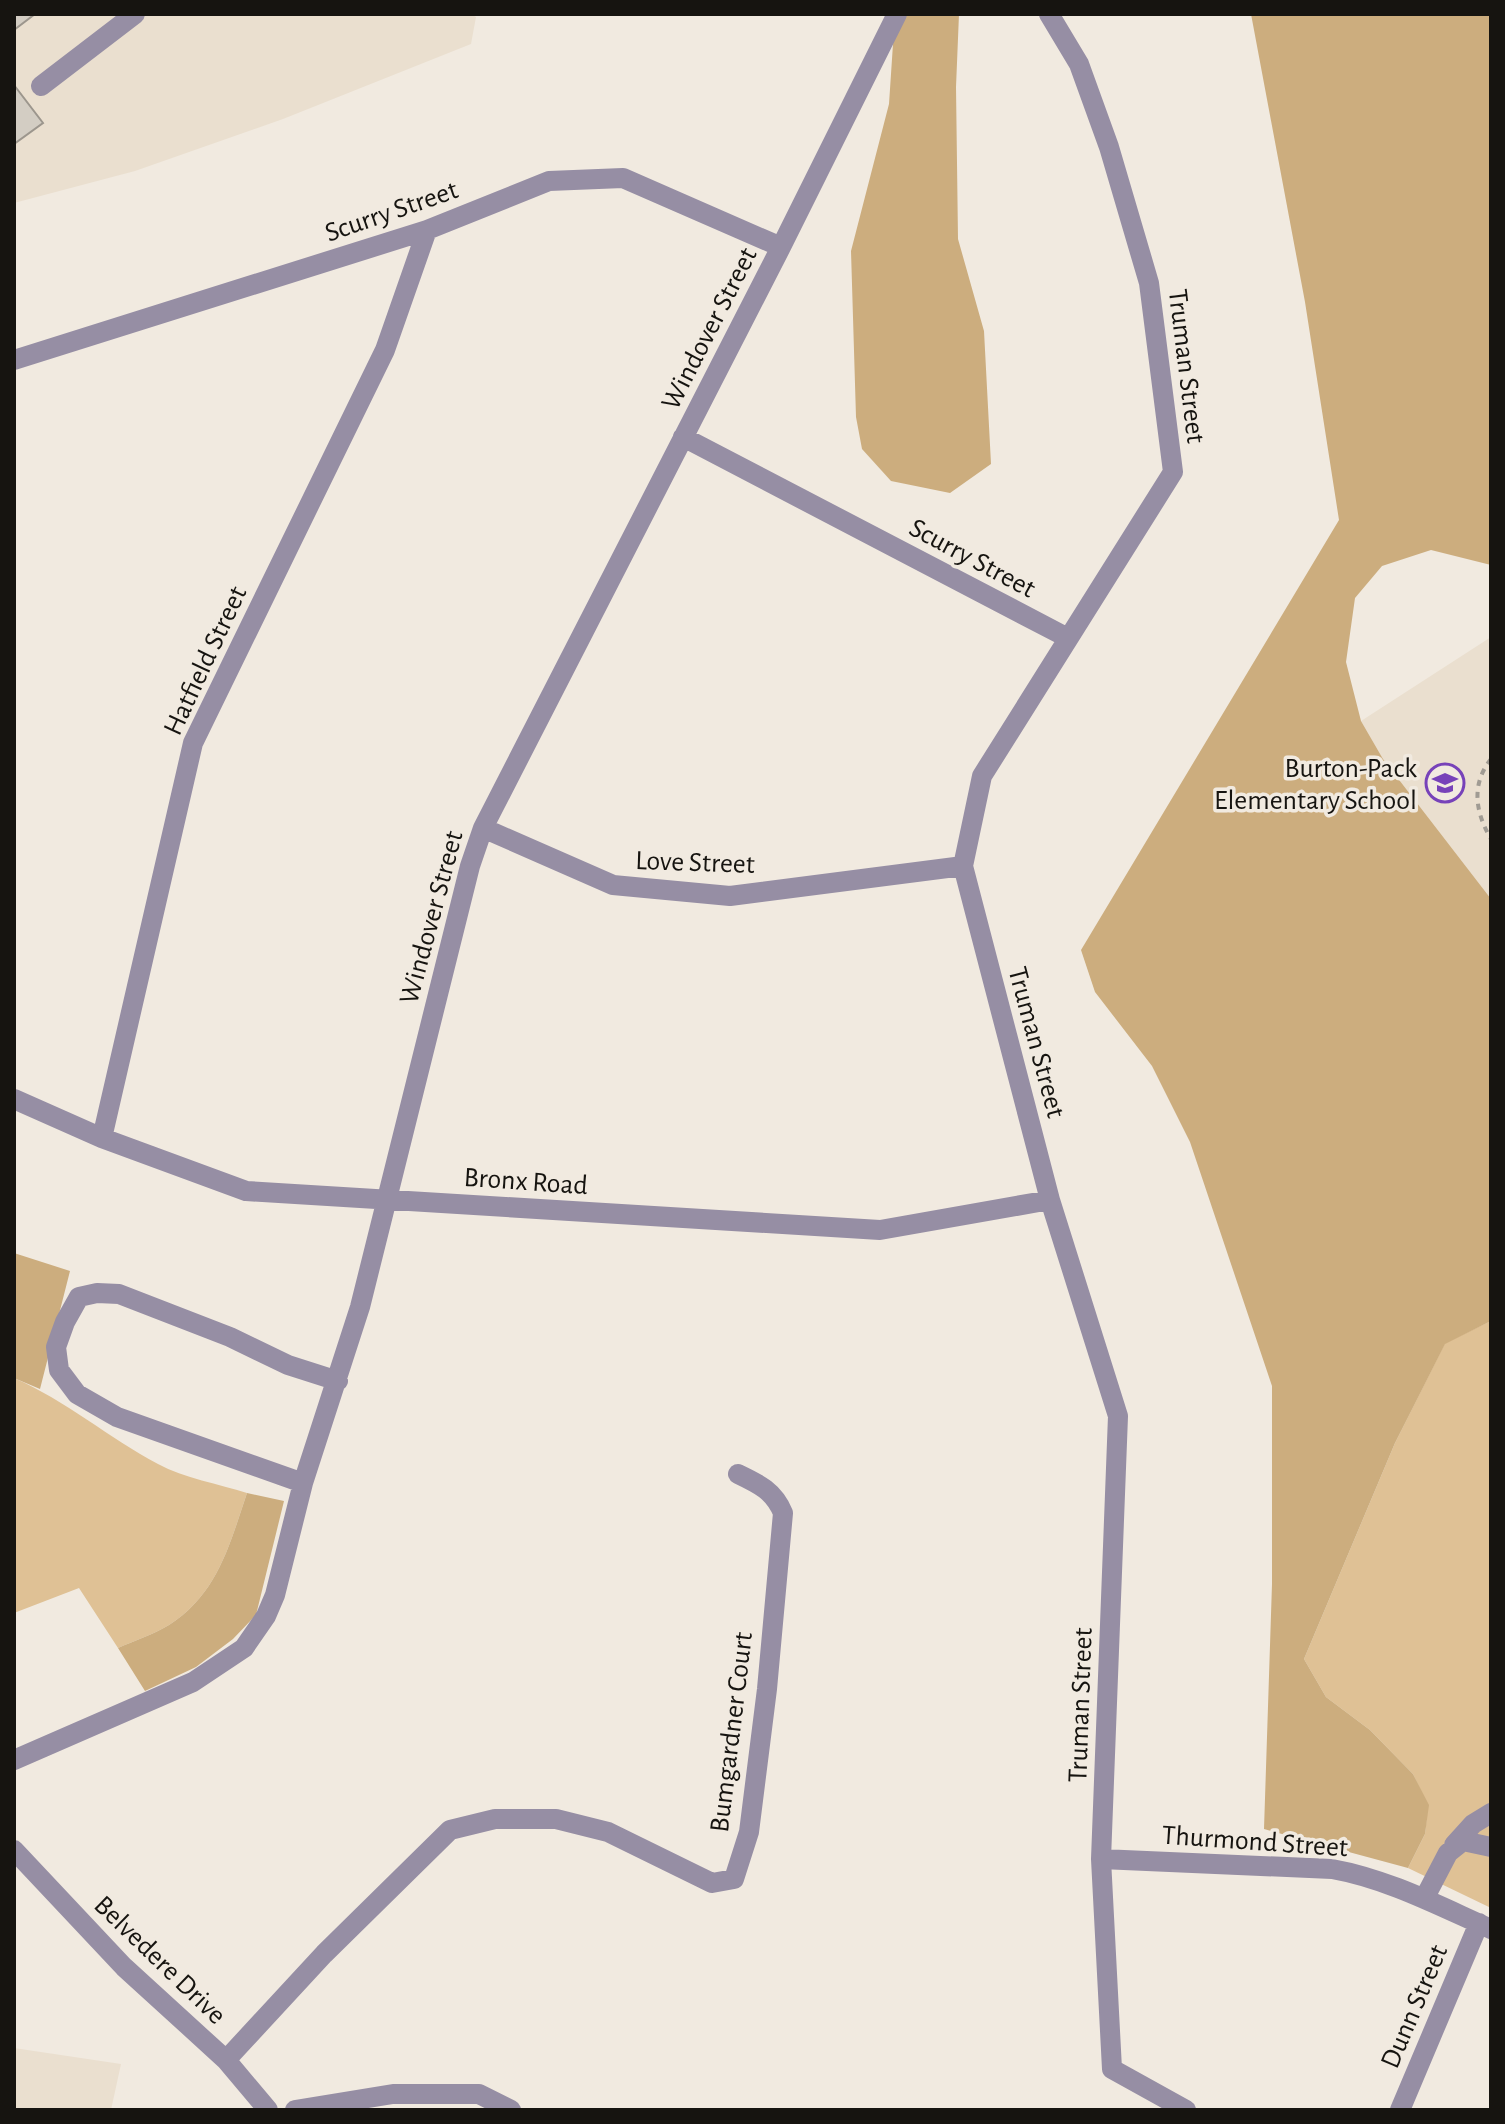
<svg xmlns="http://www.w3.org/2000/svg" width="1505" height="2124" viewBox="0 0 1505 2124" font-family="'Alegreya Sans',sans-serif">
<style>
.built{fill:#eadfcf}
.green{fill:#dfc195}
.forest{fill:#ccad7e}
.building{fill:#d3cdc3;stroke:#9c968d;stroke-width:2}
.lines{fill:none;stroke-linecap:round;stroke-linejoin:round}
.path{stroke:#a09b93;stroke-width:4;stroke-dasharray:6 6;stroke-linecap:butt}
.minor{stroke:#968ea4;stroke-width:20}
.labels{text-anchor:middle;stroke-width:7;stroke-linejoin:round;paint-order:stroke}
.street-label{font-size:28px;fill:#161410;stroke:#f1eae0}
.poi-label{font-size:28px;fill:#161410;stroke:#f1eae0;text-anchor:end}
</style>
<rect width="100%" height="100%" fill="#f1eae0"/>
<!-- built -->
<path class="built" d="M14 14H471L476 17 471 44 283 119 135 171 14 203Z
M1491 637V899L1383 759 1361 721Z
M14 2048 121 2064 111 2110H14Z"/>
<!-- green -->
<path class="green" d="M1491 1321V1908L1408 1868 1425 1834 1428 1805 1413 1774 1370 1730 1326 1697 1304 1659 1395 1443 1445 1343Z
M14 1378C65 1400 109 1438 158 1464 184 1478 219 1484 247 1493 230 1543 218 1594 169 1625 154 1634 134 1641 118 1648L79 1588 14 1613Z"/>
<!-- forest -->
<path class="forest" d="M895 14H959L956 87 958 239 984 331 991 464 950 493 891 481 862 449 856 417 851 251 889 104Z
M1251 14H1491V565L1431 550 1382 566 1355 598 1346 662 1361 721 1383 759 1491 899V1321L1445 1344 1395 1443 1304 1659 1326 1697 1370 1730 1413 1774 1429 1805 1425 1834 1408 1868 1264 1829 1272 1584V1386L1190 1142 1152 1066 1095 992 1081 950 1339 520 1305 302Z
M14 1253 70 1271 40 1389 14 1378Z
M247 1493 284 1501 256 1615 233 1639 196 1667 145 1691 118 1648C134 1641 154 1634 169 1625 218 1594 230 1543 247 1493Z"/>
<!-- building -->
<path class="building" d="M14 14H35L14 30Z
M14 85 43 123 14 144Z"/>
<g class="lines">
<!-- path -->
<path class="path" d="M1491 759C1471 784 1475 812 1491 839"/>
<!-- minor -->
<path class="minor" d="M1049 14 1079 64 1109 147 1149 283 1173 472 982 776 963 866 1050 1200 1118 1416 1101 1859 1112 2069 1186 2110
M41 86 135 14
M14 360 427 230 549 181 623 178 781 247
M683 437 1068 638
M483 828 613 885 730 896 963 866
M14 1099 102 1138 246 1191 880 1230 1050 1200
M102 1138 193 743 385 350 427 230
M303 1483 117 1417 77 1394 59 1370 56 1347 65 1322 79 1297 97 1293 119 1294 230 1337 288 1365 338 1381
M14 1760 193 1682 244 1648 266 1616 275 1595 303 1483 360 1307 470 866 483 828 781 247 897 14
M1454 1845 1473 1824 1491 1813
M14 1850 124 1967 226 2060 268 2110
M1101 1859 1332 1869C1388 1879 1439 1906 1491 1929
M1424 1899 1448 1853 1463 1841 1491 1847
M226 2060 324 1954 450 1830 495 1819H556L608 1832 712 1883 734 1879 749 1832 767 1689 783 1513C774 1491 759 1484 738 1474
M295 2110 393 2094H479L511 2110
M1400 2110 1479 1923"/>
</g>
<!-- icons -->
<defs>
<symbol id="school-ring" viewBox="-11 -11 22 22"><circle r="9.5" fill="#f1eae0" stroke="#7742b9" stroke-width="1.5"/><path d="M0-5L7-2L0 1L-7-2ZM-4 1L0 2.5L4 1V4Q0 6-4 4Z" fill="#7742b9"/></symbol>
</defs>
<g fill-rule="evenodd">
<use href="#school-ring" x="1423" y="761" width="44" height="44"/>
</g>
<g class="labels">
<!-- street labels -->
<g class="street-label">
<text transform="translate(391 210) rotate(-19)" y="10">Scurry Street</text>
<text transform="translate(708 328) rotate(-63)" y="10">Windover Street</text>
<text transform="translate(1188 366) rotate(83)" y="10">Truman Street</text>
<text transform="translate(973 557) rotate(28)" y="10">Scurry Street</text>
<text transform="translate(204 660) rotate(-65)" y="10">Hatfield Street</text>
<text transform="translate(695 861) rotate(2)" y="10">Love Street</text>
<text transform="translate(430 917) rotate(-75)" y="10">Windover Street</text>
<text transform="translate(1038 1042) rotate(75)" y="10">Truman Street</text>
<text transform="translate(526 1180) rotate(4)" y="10">Bronx Road</text>
<text transform="translate(1079 1705) rotate(-88)" y="10">Truman Street</text>
<text transform="translate(730 1732) rotate(-83)" y="10">Bumgardner Court</text>
<text transform="translate(1255 1840) rotate(4)" y="10">Thurmond Street</text>
<text transform="translate(161 1959) rotate(44)" y="10">Belvedere Drive</text>
<text transform="translate(1413 2006) rotate(-67)" y="10">Dunn Street</text>
</g>
<!-- poi labels -->
<g class="poi-label">
<text x="1417" y="777">Burton-Pack<tspan x="1417" dy="32">Elementary School</tspan></text>
</g>
</g>
<!-- border -->
<rect width="1505" height="2124" fill="none" stroke="#161410" stroke-width="32"/>
</svg>
